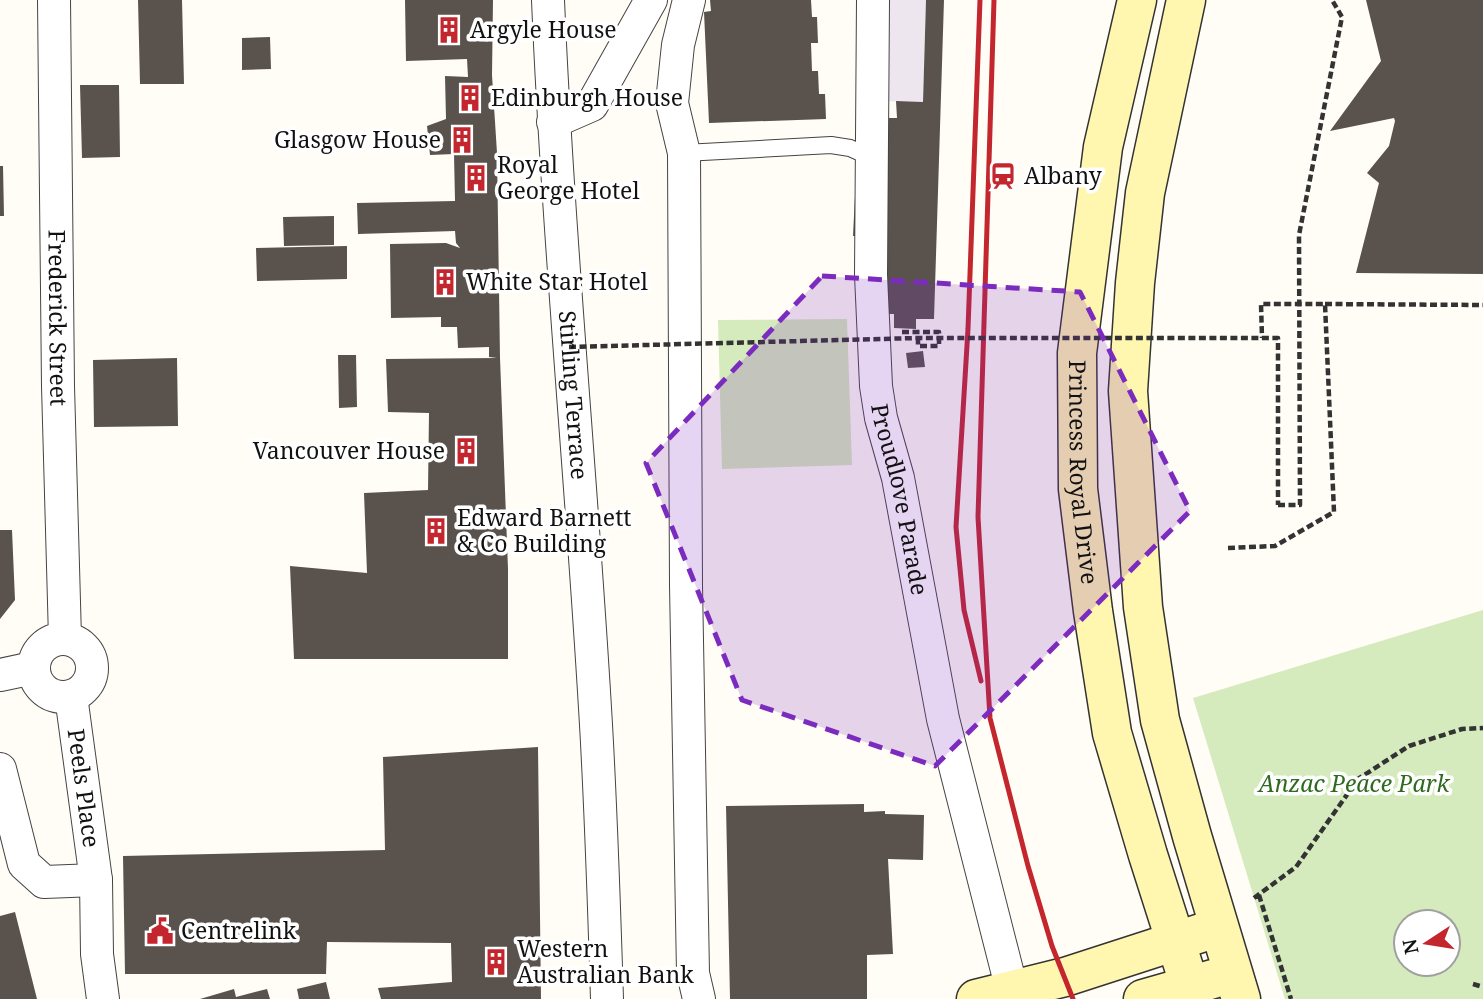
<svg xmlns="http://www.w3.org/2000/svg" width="1483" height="999" viewBox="0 0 1483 999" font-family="'Noto Serif',serif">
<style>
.industrial{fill:#eee6ef}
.green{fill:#d5ebbd;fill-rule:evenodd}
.building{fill:#5a524d}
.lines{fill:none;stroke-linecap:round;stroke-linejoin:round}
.lane-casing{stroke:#444;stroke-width:18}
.street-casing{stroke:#444;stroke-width:34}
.secondary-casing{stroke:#333;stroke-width:41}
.path{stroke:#333;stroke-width:4.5;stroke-dasharray:7 3.5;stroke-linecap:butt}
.lane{stroke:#fff;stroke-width:16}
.street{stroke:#fff;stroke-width:32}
.secondary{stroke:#fff6b0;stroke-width:38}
.rail{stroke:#c4262e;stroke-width:5}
.path-bridge{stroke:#333;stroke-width:4.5;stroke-dasharray:7 3.5;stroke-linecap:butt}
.marked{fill:#7b2cbf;fill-opacity:0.2;stroke:#7b2cbf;stroke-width:5;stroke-dasharray:14 9;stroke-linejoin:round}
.labels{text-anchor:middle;stroke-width:7;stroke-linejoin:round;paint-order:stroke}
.poi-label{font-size:23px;fill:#111;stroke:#fff;text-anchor:start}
.street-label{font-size:23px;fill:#111;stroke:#fff}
.park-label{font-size:23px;font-style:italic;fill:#2f6b1f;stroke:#fff}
</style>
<rect width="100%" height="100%" fill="#fffdf5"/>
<!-- industrial -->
<path class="industrial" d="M882 0H926L923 102 879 101Z"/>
<!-- green -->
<path class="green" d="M847 319 852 465 722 469 718 320Z
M1483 610V999H1285L1193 698ZM1448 922V964H1406V922Z"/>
<!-- building -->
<path class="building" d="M138 0H182L184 84H140Z
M405 0H493L492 75 497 153 500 358 508 569V659H294L290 566 367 573 364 493 428 490 429 413 388 412 386 359 497 358 489 357V347L458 348 457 327H441V317L391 318 390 244 446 243 460 248 456 243 455 231 358 234 357 203 455 201 454 154 430 155 427 126 446 119 445 76 468 77 467 59 406 61Z
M710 0H811L812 17H817L818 43H811L812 71H818L819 94H825L826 119 709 123 704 12 711 11Z
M926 0H944L934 319H916V329L894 328V314H881L883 237 853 236 855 196 886 197 889 118H897L896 101 923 102Z
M1366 0H1483V274L1356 273 1379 183 1367 173 1389 146 1395 121 1394 118 1330 131 1381 61Z
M270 37 271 69 242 70V38Z
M80 85H119L120 157 82 158Z
M0 166H3L4 216H0Z
M334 216V245L284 246 283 217Z
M347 246V279L257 281 256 248Z
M923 351 925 367 908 368 906 353Z
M338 355H356L357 407 339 408Z
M177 358 178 426 94 427 93 360Z
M0 530H12L15 600 0 619Z
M538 747 541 999H381L378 988 452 982 451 943 327 942 326 974H125L123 856 385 850 383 757Z
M864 804V812L885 811V814L924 815 923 860 888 859 893 954 867 955V999H730L726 806Z
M15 912 37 999H0V916Z
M326 982 330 999H299L297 989Z
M234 989 236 997 267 989 270 999H200Z"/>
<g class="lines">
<defs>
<path id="lane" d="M684 153 831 145 850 148 872 158"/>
<g id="street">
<path id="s1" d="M54 0 58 386 65 638"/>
<path id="s2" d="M548 0C558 236 581 472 595 708 601 805 604 902 607 999"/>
<path d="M689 0 678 45 672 103 684 153 686 585 693 973 699 999"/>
<path id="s3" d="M873 0 871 275 876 386 881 418 898 478 943 719 1012 990"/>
<path d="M553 122 592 105 651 0"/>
<circle cx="63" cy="668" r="29"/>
<path d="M0 675 33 668"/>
<path id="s4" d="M71 696 96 880 97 954 103 999"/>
<path d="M0 769 24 864 44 882 96 880"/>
</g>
<g id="secondary">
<path id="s5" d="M1137 0 1103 147 1077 353 1078 489 1093 611 1112 733 1148 855 1194 999"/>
<path d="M1186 0 1145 193 1135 283 1128 391 1143 607 1160 720 1192 836 1241 999"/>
<path d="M976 999 1065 977 1201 933"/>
<path d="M1143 999 1213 979"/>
</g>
</defs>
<!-- lane casing -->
<use href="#lane" class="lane-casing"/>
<!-- street casing -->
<use href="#street" class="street-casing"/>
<!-- secondary casing -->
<use href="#secondary" class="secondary-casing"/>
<!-- path -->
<path class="path" d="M1325 304 1483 305
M902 332H939V346H918V338
M1278 505H1300L1299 235 1342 17 1332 0
M1228 548 1275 546 1334 512 1325 304H1261L1262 338
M1259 895 1291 999
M1254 898 1296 867 1358 779 1409 746 1462 729 1483 728
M1473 984 1483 987"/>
<!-- lane -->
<use href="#lane" class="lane"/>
<!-- street -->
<use href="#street" class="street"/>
<!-- secondary -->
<use href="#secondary" class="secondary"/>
<!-- rail -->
<path class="rail" d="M980 0 968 329 956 527 964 610 981 681
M994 0 978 517 990 718 1028 866 1052 946 1073 999"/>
<!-- path-bridge -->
<path class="path-bridge" d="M569 347 918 338H1278V505"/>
</g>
<!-- marked area -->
<path class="marked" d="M822 276 1080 292 1190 511 935 766 742 700 646 463Z"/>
<!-- icons -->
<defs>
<symbol id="building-bare" viewBox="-9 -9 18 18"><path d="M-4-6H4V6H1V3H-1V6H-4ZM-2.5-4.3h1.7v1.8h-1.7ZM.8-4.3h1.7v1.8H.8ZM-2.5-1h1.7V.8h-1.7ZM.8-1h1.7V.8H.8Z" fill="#c4262e" stroke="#fff" stroke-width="2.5" paint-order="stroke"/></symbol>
<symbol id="station-bare" viewBox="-9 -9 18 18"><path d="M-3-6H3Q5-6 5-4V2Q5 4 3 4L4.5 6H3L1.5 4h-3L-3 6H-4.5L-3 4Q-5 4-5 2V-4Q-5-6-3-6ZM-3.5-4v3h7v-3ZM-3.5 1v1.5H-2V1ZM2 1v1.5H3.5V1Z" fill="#c4262e" stroke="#fff" stroke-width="2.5" paint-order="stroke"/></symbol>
<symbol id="civic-bare" viewBox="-9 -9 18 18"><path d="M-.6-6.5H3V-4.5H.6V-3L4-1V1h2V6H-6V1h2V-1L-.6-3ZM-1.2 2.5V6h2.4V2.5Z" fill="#c4262e" stroke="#fff" stroke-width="2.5" paint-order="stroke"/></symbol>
</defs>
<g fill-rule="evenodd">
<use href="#building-bare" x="430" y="11" width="38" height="38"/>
<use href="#building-bare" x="451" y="79" width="38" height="38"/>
<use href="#building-bare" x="443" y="121" width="38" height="38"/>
<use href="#station-bare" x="984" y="157" width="38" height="38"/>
<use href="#building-bare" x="457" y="159" width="38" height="38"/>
<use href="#building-bare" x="426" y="263" width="38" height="38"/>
<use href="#building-bare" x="447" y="432" width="38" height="38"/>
<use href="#building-bare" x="417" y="512" width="38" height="38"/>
<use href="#civic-bare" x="141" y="912" width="38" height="38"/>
<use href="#building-bare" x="477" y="943" width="38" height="38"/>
</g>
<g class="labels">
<!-- poi labels -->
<g class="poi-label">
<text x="470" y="38">Argyle House</text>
<text x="491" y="106">Edinburgh House</text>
<text x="441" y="148" text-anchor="end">Glasgow House</text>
<text x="497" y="173">Royal<tspan x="497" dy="26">George Hotel</tspan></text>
<text x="1024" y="184">Albany</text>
<text x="466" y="290">White Star Hotel</text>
<text x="445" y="459" text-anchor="end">Vancouver House</text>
<text x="457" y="526">Edward Barnett<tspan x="457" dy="26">&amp; Co Building</tspan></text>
<text x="181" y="939">Centrelink</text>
<text x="517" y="957">Western<tspan x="517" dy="26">Australian Bank</tspan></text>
</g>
<!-- street labels -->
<g class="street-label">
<text dy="8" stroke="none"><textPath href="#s1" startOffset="318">Frederick Street</textPath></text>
<text dy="8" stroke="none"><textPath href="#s2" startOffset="396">Stirling Terrace</textPath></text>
<text dy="8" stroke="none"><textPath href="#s5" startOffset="478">Princess Royal Drive</textPath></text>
<text dy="8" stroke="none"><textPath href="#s3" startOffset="502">Proudlove Parade</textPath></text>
<text dy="8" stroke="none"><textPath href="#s4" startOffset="93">Peels Place</textPath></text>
</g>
<!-- park labels -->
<g class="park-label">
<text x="1354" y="792">Anzac Peace Park</text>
</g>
</g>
<!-- north arrow -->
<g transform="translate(1427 943) rotate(258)"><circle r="33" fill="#ffffff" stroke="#a0a0a0" stroke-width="2"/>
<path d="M0-5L12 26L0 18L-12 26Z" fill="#c4262e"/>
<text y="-10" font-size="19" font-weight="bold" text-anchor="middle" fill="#111111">N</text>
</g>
</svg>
